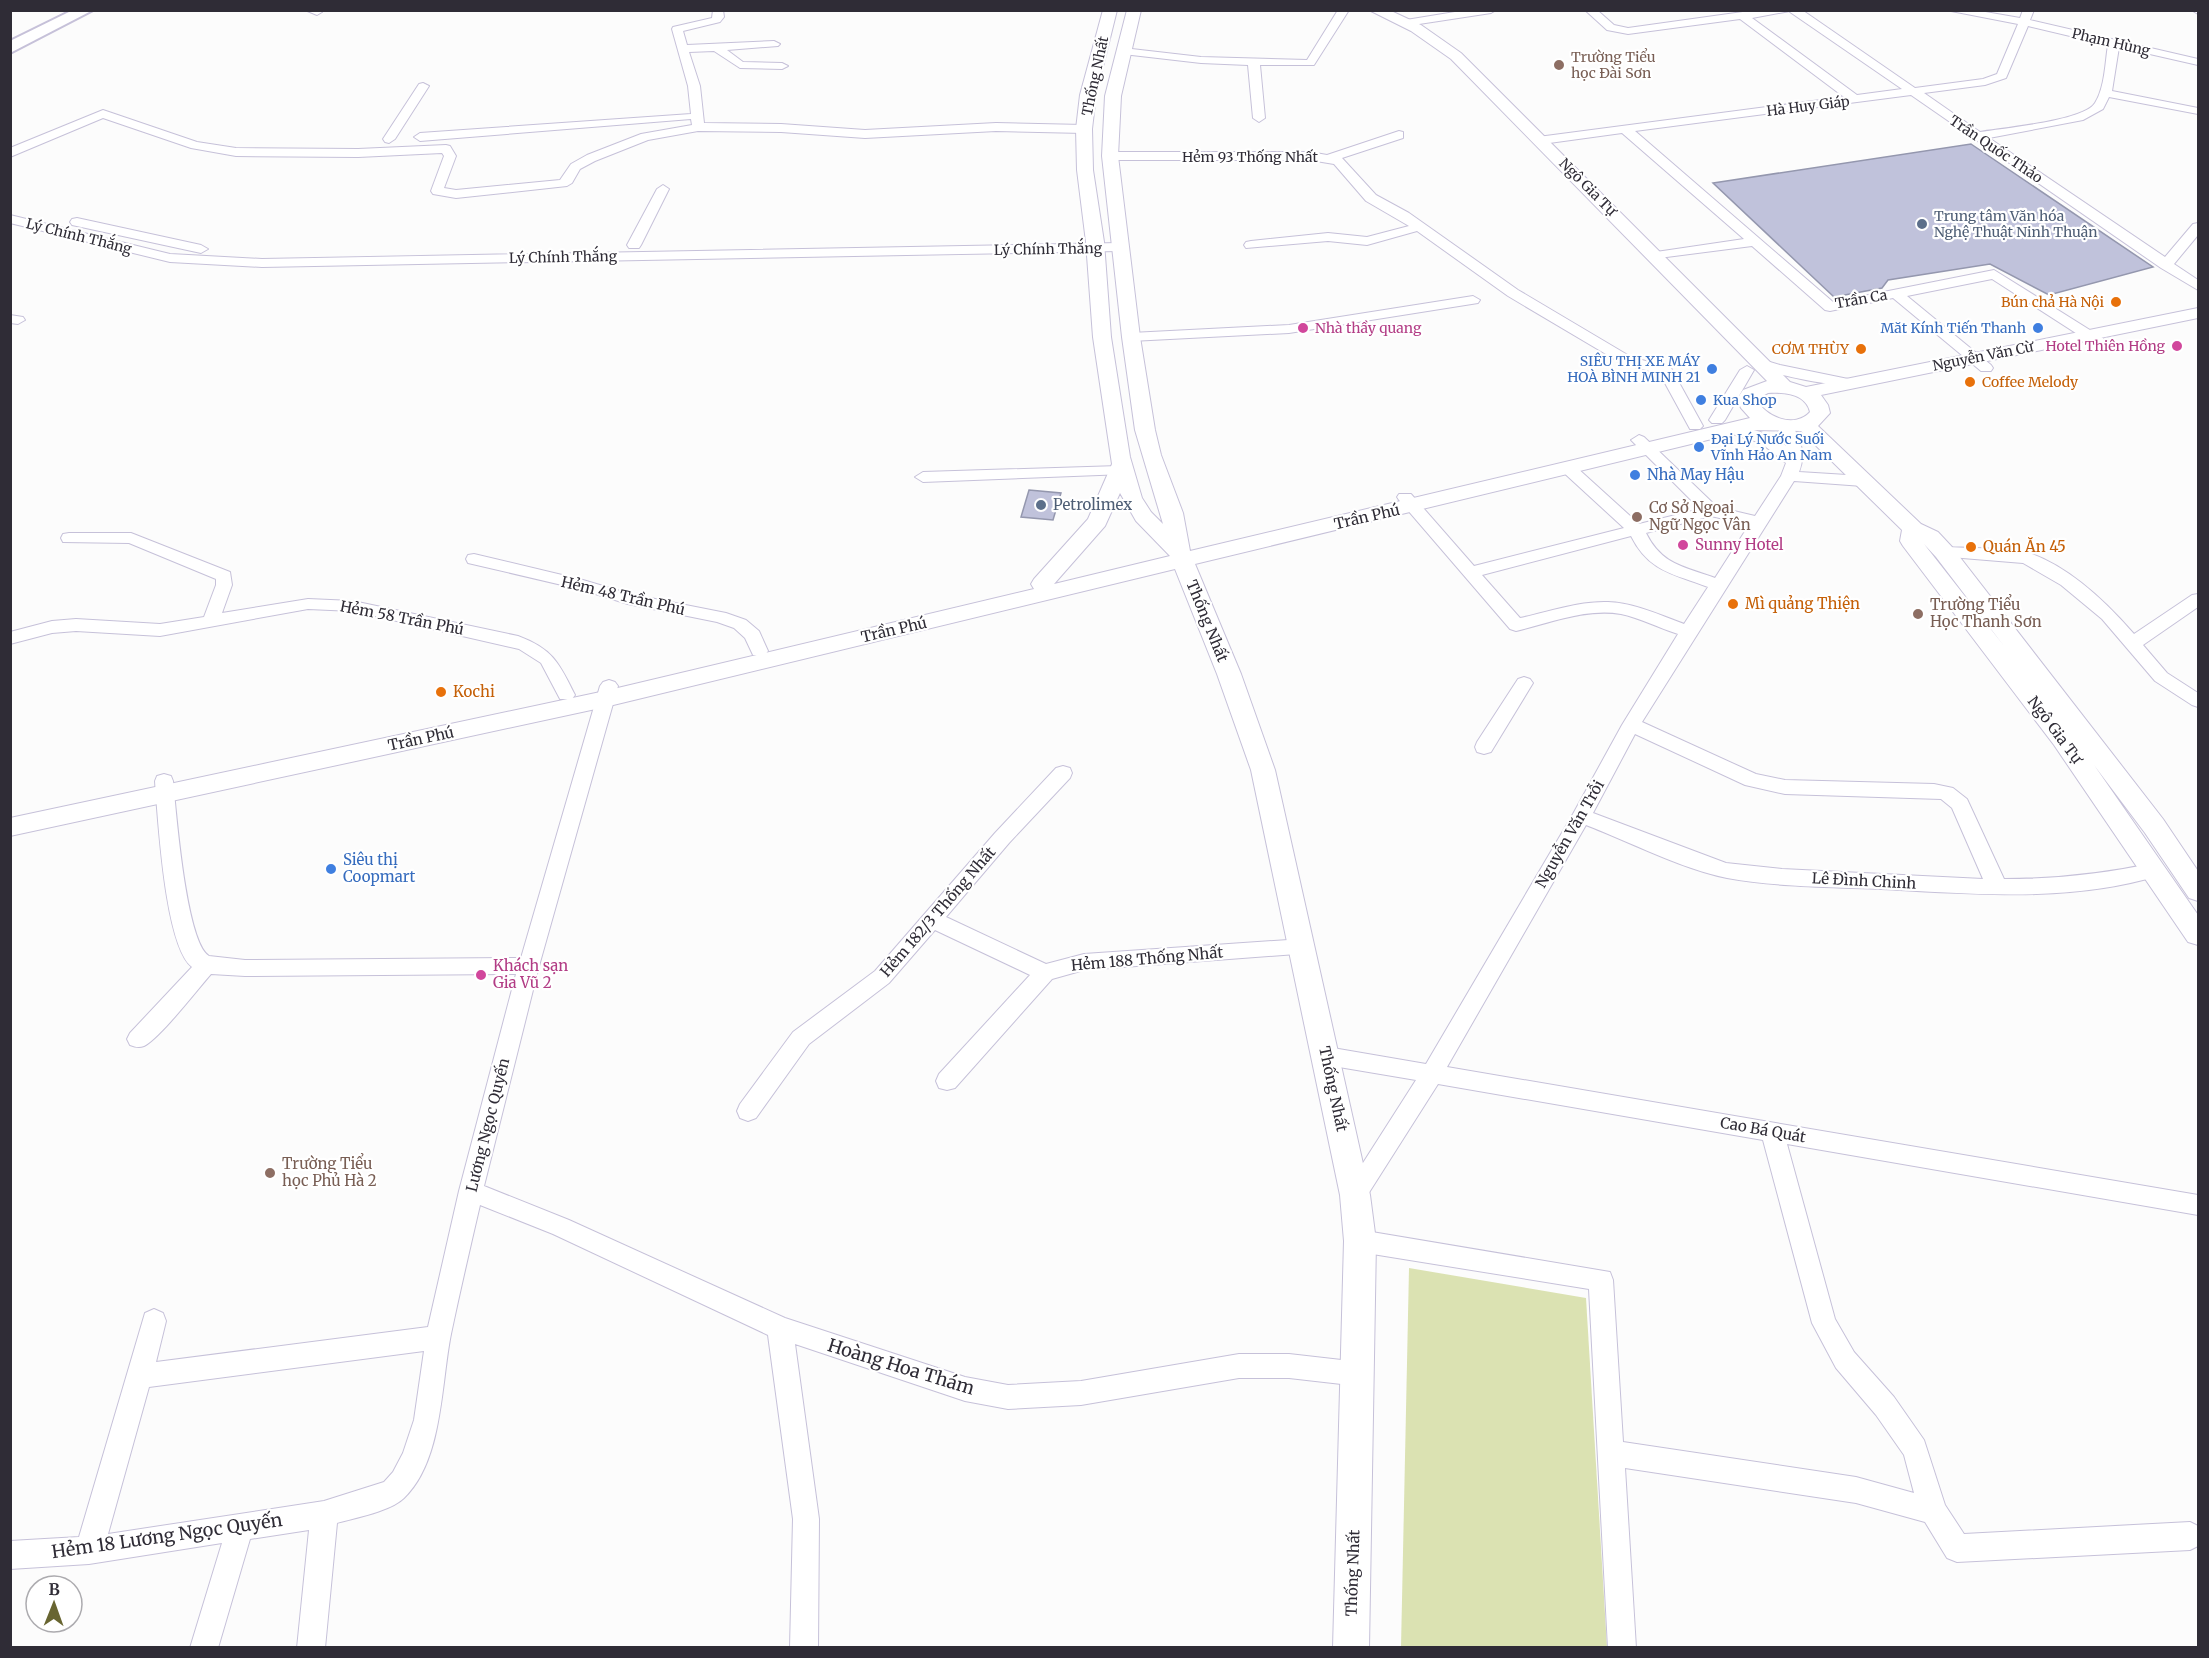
<svg xmlns="http://www.w3.org/2000/svg" width="2209" height="1658" viewBox="0 0 2209 1658" font-family="Merriweather,serif">
<style>
.green{fill:#dbe2b2}
.building{fill:#c0c2db;stroke:#9497ae;stroke-width:1.5}
.lines{fill:none;stroke-linecap:round;stroke-linejoin:round}
.minor-casing{stroke:#c6c1d9;stroke-width:2}
.major-casing{stroke:#c6c1d9;stroke-width:2}
.highway-casing{stroke:#c6c1d9;stroke-width:4}
.minor{fill:#fff;fill-rule:evenodd}
.major{fill:#fff;fill-rule:evenodd}
.highway{fill:#fff;fill-rule:evenodd}
.education-dot{fill:#8d6e63;stroke:#fff;stroke-width:2}
.service-dot{fill:#5c6f8a;stroke:#fff;stroke-width:2}
.food-dot{fill:#e8710a;stroke:#fff;stroke-width:2}
.hotel-dot{fill:#d1479c;stroke:#fff;stroke-width:2}
.shop-dot{fill:#3f7fe0;stroke:#fff;stroke-width:2}
.labels{text-anchor:middle;stroke-width:4.5;stroke-linejoin:round;paint-order:stroke}
.far-street-label{font-size:14px;fill:#2f2c36;stroke:#fff}
.far-education-label{font-size:14px;fill:#785e54;stroke:#fff;text-anchor:start}
.far-service-label{font-size:14px;fill:#4e5e75;stroke:#fff;text-anchor:start}
.far-food-label{font-size:14px;fill:#c56008;stroke:#fff;text-anchor:end}
.far-hotel-label{font-size:14px;fill:#b23c85;stroke:#fff;text-anchor:start}
.far-shop-label{font-size:14px;fill:#366cbe;stroke:#fff;text-anchor:end}
.shop-label{font-size:15px;fill:#366cbe;stroke:#fff;text-anchor:start}
.service-label{font-size:15px;fill:#4e5e75;stroke:#fff;text-anchor:start}
.education-label{font-size:15px;fill:#785e54;stroke:#fff;text-anchor:start}
.street-label{font-size:15px;fill:#2f2c36;stroke:#fff}
.hotel-label{font-size:15px;fill:#b23c85;stroke:#fff;text-anchor:start}
.food-label{font-size:15px;fill:#c56008;stroke:#fff;text-anchor:start}
.near-street-label{font-size:18px;fill:#2f2c36;stroke:#fff}
</style>
<rect width="100%" height="100%" fill="#fcfcfc"/>
<!-- green -->
<path class="green" d="M1409 1268 1586 1298 1607 1647H1401Z"/>
<!-- building -->
<path class="building" d="M1971 144 2153 267 2049 295 1990 264 1888 280 1882 288 1834 297 1713 183Z
M1029 490 1061 493 1053 520 1021 517Z"/>
<g class="lines">
<defs>
<path id="minor" d="M305 10H321L322 12 317 15Z
M713 10H723L724 17 720 22 683 31 687 45 774 41 780 44 778 46 727 50 743 62 782 63 788 66 782 69 740 68 714 51 689 52 700 86 704 123 781 124 865 130 996 123 1084 125 1090 129 1084 133 996 131 865 138 781 132 698 131 648 140 595 161 580 169 572 183 567 186 456 198 433 194 431 191 444 156 442 153 358 157 236 156 191 148 103 118 10 157V148L103 110 197 142 236 148 358 149 446 145 450 146 456 156 444 188 456 190 560 180 571 164 587 155 641 134 692 125 691 119 420 141 414 137 420 133 691 114 688 86 672 29 673 27 712 18Z
M1338 10H1349L1314 65H1260L1265 118 1259 122 1253 118 1248 65 1201 63 1123 54 1117 51 1123 48 1201 57 1307 60Z
M1467 10H1496L1491 13 1406 26 1401 23 1406 20Z
M1585 10H1597L1614 25 1628 28 1757 10H1802L1915 88 1983 79 1997 74 2018 24 1946 10H1974L2020 18 2023 10H2034L2030 20 2198 59V65L2119 47 2112 91 2198 108V114L2109 97 2103 109 2083 120 1989 138 2165 257 2193 224 2198 223V235L2174 264 2198 280V290L2161 268 1911 95 1635 131 1833 302 1994 270 2109 342 2111 345 2109 348H2099L1992 279 1907 296 1991 365 1993 368 1991 371H1981L1893 298 1830 311 1825 310 1752 246 1651 259 1649 256 1656 252 1744 239 1622 133 1542 144 1536 140 1538 137 1844 97 1740 19 1628 34 1607 30ZM1790 11V12L1902 89 1857 95 1752 18ZM2028 26 2108 45C2105 63 2105 87 2095 103 2084 121 2003 128 1980 132L1924 93 1985 85 2006 78Z
M2198 10V14L2193 11V10Z
M423 83 429 86 395 139 389 143 385 142 383 139 419 84Z
M1399 131 1403 132V138L1342 158 1376 195 1409 213 1518 290 1631 357 1671 368 1703 426 1700 429H1690L1660 374 1621 363 1508 296 1417 231 1367 245 1328 241 1246 248 1244 245 1246 242 1251 241 1328 233 1367 237 1409 226 1366 201 1334 164 1310 160H1110L1104 156 1110 152H1310L1327 155Z
M663 185 669 189 641 245 639 248H629L627 245 657 189Z
M10 215 170 254 262 259 1119 243 1126 247 1119 251 262 267 170 262 10 223Z
M77 218 201 245 208 249 201 253 72 225 70 222 72 219Z
M1473 296 1480 300 1478 303 1289 333 1131 341 1124 337 1131 333 1289 325Z
M10 315 23 317 25 320 18 324 10 323Z
M1760 359 1780 365 1853 380 1855 383 1848 387C1829 384 1764 375 1753 363Z
M1747 366 1754 370 1725 420 1722 423H1712L1709 420 1740 370Z
M1785 420 1790 422C1801 439 1806 454 1799 472L1863 476 1871 481 1863 486 1794 481 1642 722 1756 774 1785 780 1934 784 1953 788 1967 799 2004 879C2056 879 2103 874 2154 863L2161 865 2164 870 2161 875C2070 903 1975 894 1881 889 1830 887 1777 887 1727 878 1682 869 1630 842 1586 825L1447 1067 2198 1195V1215L1787 1144 1835 1319 1854 1352 1894 1397 1924 1440 1945 1505 1964 1534 2190 1522 2198 1526V1546L2190 1550 1957 1562 1947 1558 1925 1522 1856 1503 1625 1468 1636 1648H1608L1589 1289 1360 1252 1352 1249 1348 1241 1352 1233 1360 1230 1610 1272 1613 1280 1623 1442 1856 1477 1914 1493 1904 1455 1876 1415 1836 1368 1812 1323 1763 1140 1438 1084 1363 1202 1355 1205 1347 1202 1343 1195 1347 1188 1416 1080 1327 1065 1319 1062 1316 1056 1319 1050 1327 1047 1426 1064 1573 814 1622 725 1678 634C1659 628 1640 618 1621 614 1586 608 1550 623 1516 631L1510 629 1399 500 1397 497 1399 494H1411L1474 566 1624 528 1563 472 1561 469 1563 466H1575L1639 524 1700 509 1631 440 1639 435 1644 437 1717 507 1755 516 1781 476 1786 463 1761 443 1726 432 1723 429 1731 424C1751 429 1770 433 1786 446L1777 425ZM1711 516 1749 525 1715 578C1683 566 1662 565 1646 533ZM1631 536C1649 572 1674 574 1708 587L1684 624C1660 615 1634 603 1608 602 1578 601 1549 612 1520 618L1482 575ZM1635 734 1745 785 1785 794 1941 799 1952 808 1983 879 1782 869 1726 863 1593 813Z
M1119 466 1125 468 1127 471 1125 474 923 482 915 477 923 472Z
M69 533H131L230 572 232 585 222 613 308 599 353 601 518 636C553 649 559 663 575 695L572 699H560L541 663 519 649 353 611 308 609 160 636 76 631 52 633 10 644V632L52 621 76 619 160 624 204 617 216 585V579L129 543 63 542 61 538 63 534Z
M1944 547C1964 548 2016 548 2032 554 2072 569 2107 603 2134 634L2192 595 2198 594V607L2143 645 2167 673 2198 693V707L2192 705 2155 681 2102 619 2061 585 2023 563 1938 556 1936 552 1938 548Z
M474 554 583 580 630 594 726 613 746 620 759 631 768 651 765 655H753L745 638 734 628 717 622 628 604 579 589 468 563 466 559 468 555Z
M1524 677 1530 679 1533 683 1491 752 1484 754 1477 752 1475 747 1477 742 1518 679Z
M609 680 615 682 618 686 539 966 484 1186 569 1220 785 1318 965 1377 1008 1385 1081 1381 1239 1354H1289L1359 1362 1368 1365 1372 1374 1368 1383 1359 1386 1289 1378H1239L1081 1405 1008 1409 965 1401 795 1344 819 1519 818 1648H790L793 1519 768 1335 553 1234 480 1205C470 1248 460 1291 451 1334 441 1383 443 1461 404 1498 391 1511 355 1518 337 1523L325 1648H297L309 1530 250 1539 218 1648H190L222 1543 89 1564 10 1569V1541L79 1537 145 1313 154 1309 163 1313 166 1321 156 1362 428 1327 459 1191 516 974 245 976 211 974C197 990 160 1038 144 1046 139 1048 135 1047 130 1045L127 1039 130 1033 192 967C166 947 159 830 156 796L155 781 157 776 164 774 171 776 173 781C176 811 186 942 209 956L245 960 521 958 600 686 603 682ZM424 1351 414 1420 403 1453 393 1472 384 1482 324 1501 108 1534 149 1387Z
M1063 766 1070 768 1072 773 1070 778 1009 843 946 917 1046 964 1084 954 1303 939 1310 941 1313 947 1310 953 1084 970 1052 979 955 1088 947 1090 939 1088 936 1081 939 1074 1030 975 935 930 889 983 809 1044 756 1118 748 1121 740 1118 737 1111 740 1104 793 1032 875 971 995 833 1056 768Z"/>
<path id="major" d="M1103 10H1117L1096 95 1092 129 1093 170 1104 242 1111 337 1130 457 1142 498 1151 512 1163 524 1135 430 1122 337 1102 156 1105 96 1127 10H1141L1121 96 1118 156 1140 337 1155 430 1161 455 1183 513 1190 551 1750 418 1741 408 1737 399 1743 390 1767 381 1451 59 1411 31 1369 10H1389L1421 25 1461 53 1790 382 1806 387 2198 308V318L1821 395 1828 405 1830 413 1818 426 1921 524 1938 532 1952 547 2163 819 2198 871V901L2189 898 2145 833 2094 765 2198 915V945L2188 942 2054 745 1903 546 1900 541 1902 530 1801 431 1749 430 1195 564 1241 674 1275 770 1370 1195 1376 1241 1369 1648H1333L1344 1241 1340 1195 1251 770 1217 674 1175 569 605 707 10 836V818L605 691 1034 589 1031 584 1034 579 1088 519 1112 464 1093 337 1086 242 1077 170 1076 129 1080 95ZM1768 393C1784 392 1806 394 1810 412 1795 429 1764 417 1757 399ZM1120 493 1136 521 1170 556 1054 584 1105 526ZM1924 544 1936 557 2004 646Z"/>
<path id="highway" d="M73 10H93L10 53V41Z"/>
</defs>
<!-- minor casing -->
<use href="#minor" class="minor-casing"/>
<!-- major casing -->
<use href="#major" class="major-casing"/>
<!-- highway casing -->
<use href="#highway" class="highway-casing"/>
<!-- minor -->
<use href="#minor" class="minor"/>
<!-- major -->
<use href="#major" class="major"/>
<!-- highway -->
<use href="#highway" class="highway"/>
</g>
<!-- markers -->
<g class="education-dot">
<circle cx="1559" cy="65" r="6"/>
<circle cx="1637" cy="517" r="6"/>
<circle cx="1918" cy="614" r="6"/>
<circle cx="270" cy="1173" r="6"/>
</g>
<g class="service-dot">
<circle cx="1922" cy="224" r="6"/>
<circle cx="1041" cy="505" r="6"/>
</g>
<g class="food-dot">
<circle cx="2116" cy="302" r="6"/>
<circle cx="1861" cy="349" r="6"/>
<circle cx="1970" cy="382" r="6"/>
<circle cx="1971" cy="547" r="6"/>
<circle cx="1733" cy="604" r="6"/>
<circle cx="441" cy="692" r="6"/>
</g>
<g class="hotel-dot">
<circle cx="1303" cy="328" r="6"/>
<circle cx="2177" cy="346" r="6"/>
<circle cx="1683" cy="545" r="6"/>
<circle cx="481" cy="975" r="6"/>
</g>
<g class="shop-dot">
<circle cx="2038" cy="328" r="6"/>
<circle cx="1712" cy="369" r="6"/>
<circle cx="1701" cy="400" r="6"/>
<circle cx="1699" cy="447" r="6"/>
<circle cx="1635" cy="475" r="6"/>
<circle cx="331" cy="869" r="6"/>
</g>
<g class="labels">
<!-- far-street labels -->
<g class="far-street-label">
<text transform="translate(2111 42) rotate(13)" y="5">Phạm Hùng</text>
<text transform="translate(1095 76) rotate(-78)" y="5">Thống Nhất</text>
<text transform="translate(1808 106) rotate(-7)" y="5">Hà Huy Giáp</text>
<text transform="translate(1996 149) rotate(34)" y="5">Trần Quốc Thảo</text>
<text x="1250" y="162">Hẻm 93 Thống Nhất</text>
<text transform="translate(1588 187) rotate(45)" y="5">Ngô Gia Tự</text>
<text transform="translate(79 236) rotate(14)" y="5">Lý Chính Thắng</text>
<text transform="translate(1048 249) rotate(-1)" y="5">Lý Chính Thắng</text>
<text transform="translate(563 257) rotate(-1)" y="5">Lý Chính Thắng</text>
<text transform="translate(1861 299) rotate(-10)" y="5">Trần Ca</text>
<text transform="translate(1983 356) rotate(-11)" y="5">Nguyễn Văn Cừ</text>
</g>
<!-- far-education labels -->
<g class="far-education-label">
<text x="1571" y="62">Trường Tiểu<tspan x="1571" dy="16">học Đài Sơn</tspan></text>
</g>
<!-- far-service labels -->
<g class="far-service-label">
<text x="1934" y="221">Trung tâm Văn hóa<tspan x="1934" dy="16">Nghệ Thuật Ninh Thuận</tspan></text>
</g>
<!-- far-food labels -->
<g class="far-food-label">
<text x="2104" y="307">Bún chả Hà Nội</text>
<text x="1849" y="354">CƠM THÙY</text>
<text x="1982" y="387" text-anchor="start">Coffee Melody</text>
</g>
<!-- far-hotel labels -->
<g class="far-hotel-label">
<text x="1315" y="333">Nhà thầy quang</text>
<text x="2165" y="351" text-anchor="end">Hotel Thiên Hồng</text>
</g>
<!-- far-shop labels -->
<g class="far-shop-label">
<text x="2026" y="333">Măt Kính Tiến Thanh</text>
<text x="1700" y="366">SIÊU THỊ XE MÁY<tspan x="1700" dy="16">HOÀ BÌNH MINH 21</tspan></text>
<text x="1713" y="405" text-anchor="start">Kua Shop</text>
<text x="1711" y="444" text-anchor="start">Đại Lý Nước Suối<tspan x="1711" dy="16">Vĩnh Hảo An Nam</tspan></text>
</g>
<!-- shop labels -->
<g class="shop-label">
<text x="1647" y="480">Nhà May Hậu</text>
<text x="343" y="865">Siêu thị<tspan x="343" dy="17">Coopmart</tspan></text>
</g>
<!-- service labels -->
<g class="service-label">
<text x="1053" y="510">Petrolimex</text>
</g>
<!-- education labels -->
<g class="education-label">
<text x="1649" y="513">Cơ Sở Ngoại<tspan x="1649" dy="17">Ngữ Ngọc Vân</tspan></text>
<text x="1930" y="610">Trường Tiểu<tspan x="1930" dy="17">Học Thanh Sơn</tspan></text>
<text x="282" y="1169">Trường Tiểu<tspan x="282" dy="17">học Phủ Hà 2</tspan></text>
</g>
<!-- street labels -->
<g class="street-label">
<text transform="translate(1367 517) rotate(-13)" y="5">Trần Phú</text>
<text transform="translate(623 596) rotate(13)" y="5">Hẻm 48 Trần Phú</text>
<text transform="translate(402 618) rotate(11)" y="5">Hẻm 58 Trần Phú</text>
<text transform="translate(1207 621) rotate(68)" y="5">Thống Nhất</text>
<text transform="translate(894 630) rotate(-13)" y="5">Trần Phú</text>
<text transform="translate(2055 730) rotate(53)" y="5">Ngô Gia Tự</text>
<text transform="translate(421 739) rotate(-12)" y="5">Trần Phú</text>
<text transform="translate(1570 834) rotate(-60)" y="5">Nguyễn Văn Trỗi</text>
<text transform="translate(1864 881) rotate(3)" y="5">Lê Đình Chinh</text>
<text transform="translate(938 912) rotate(-49)" y="5">Hẻm 182/3 Thống Nhất</text>
<text transform="translate(1147 959) rotate(-5)" y="5">Hẻm 188 Thống Nhất</text>
<text transform="translate(1333 1089) rotate(78)" y="5">Thống Nhất</text>
<text transform="translate(488 1125) rotate(-76)" y="5">Lương Ngọc Quyến</text>
<text transform="translate(1763 1130) rotate(10)" y="5">Cao Bá Quát</text>
<text transform="translate(1353 1573) rotate(-88)" y="5">Thống Nhất</text>
</g>
<!-- hotel labels -->
<g class="hotel-label">
<text x="1695" y="550">Sunny Hotel</text>
<text x="493" y="971">Khách sạn<tspan x="493" dy="17">Gia Vũ 2</tspan></text>
</g>
<!-- food labels -->
<g class="food-label">
<text x="1983" y="552">Quán Ăn 45</text>
<text x="1745" y="609">Mì quảng Thiện</text>
<text x="453" y="697">Kochi</text>
</g>
<!-- near-street labels -->
<g class="near-street-label">
<text transform="translate(901 1367) rotate(17)" y="6">Hoàng Hoa Thám</text>
<text transform="translate(167 1536) rotate(-8)" y="6">Hẻm 18 Lương Ngọc Quyến</text>
</g>
</g>
<!-- border -->
<rect width="2209" height="1658" fill="none" stroke="#2f2c36" stroke-width="24"/>
<!-- north arrow -->
<g transform="translate(54 1604) rotate(1)"><circle r="28" fill="#ffffff" stroke="#acabaf" stroke-width="1.5"/>
<path d="M0-4.5L10 22L0 15L-10 22Z" fill="#686531"/>
<text y="-9" font-size="16" font-weight="bold" text-anchor="middle" fill="#2f2c36">B</text>
</g>
</svg>
